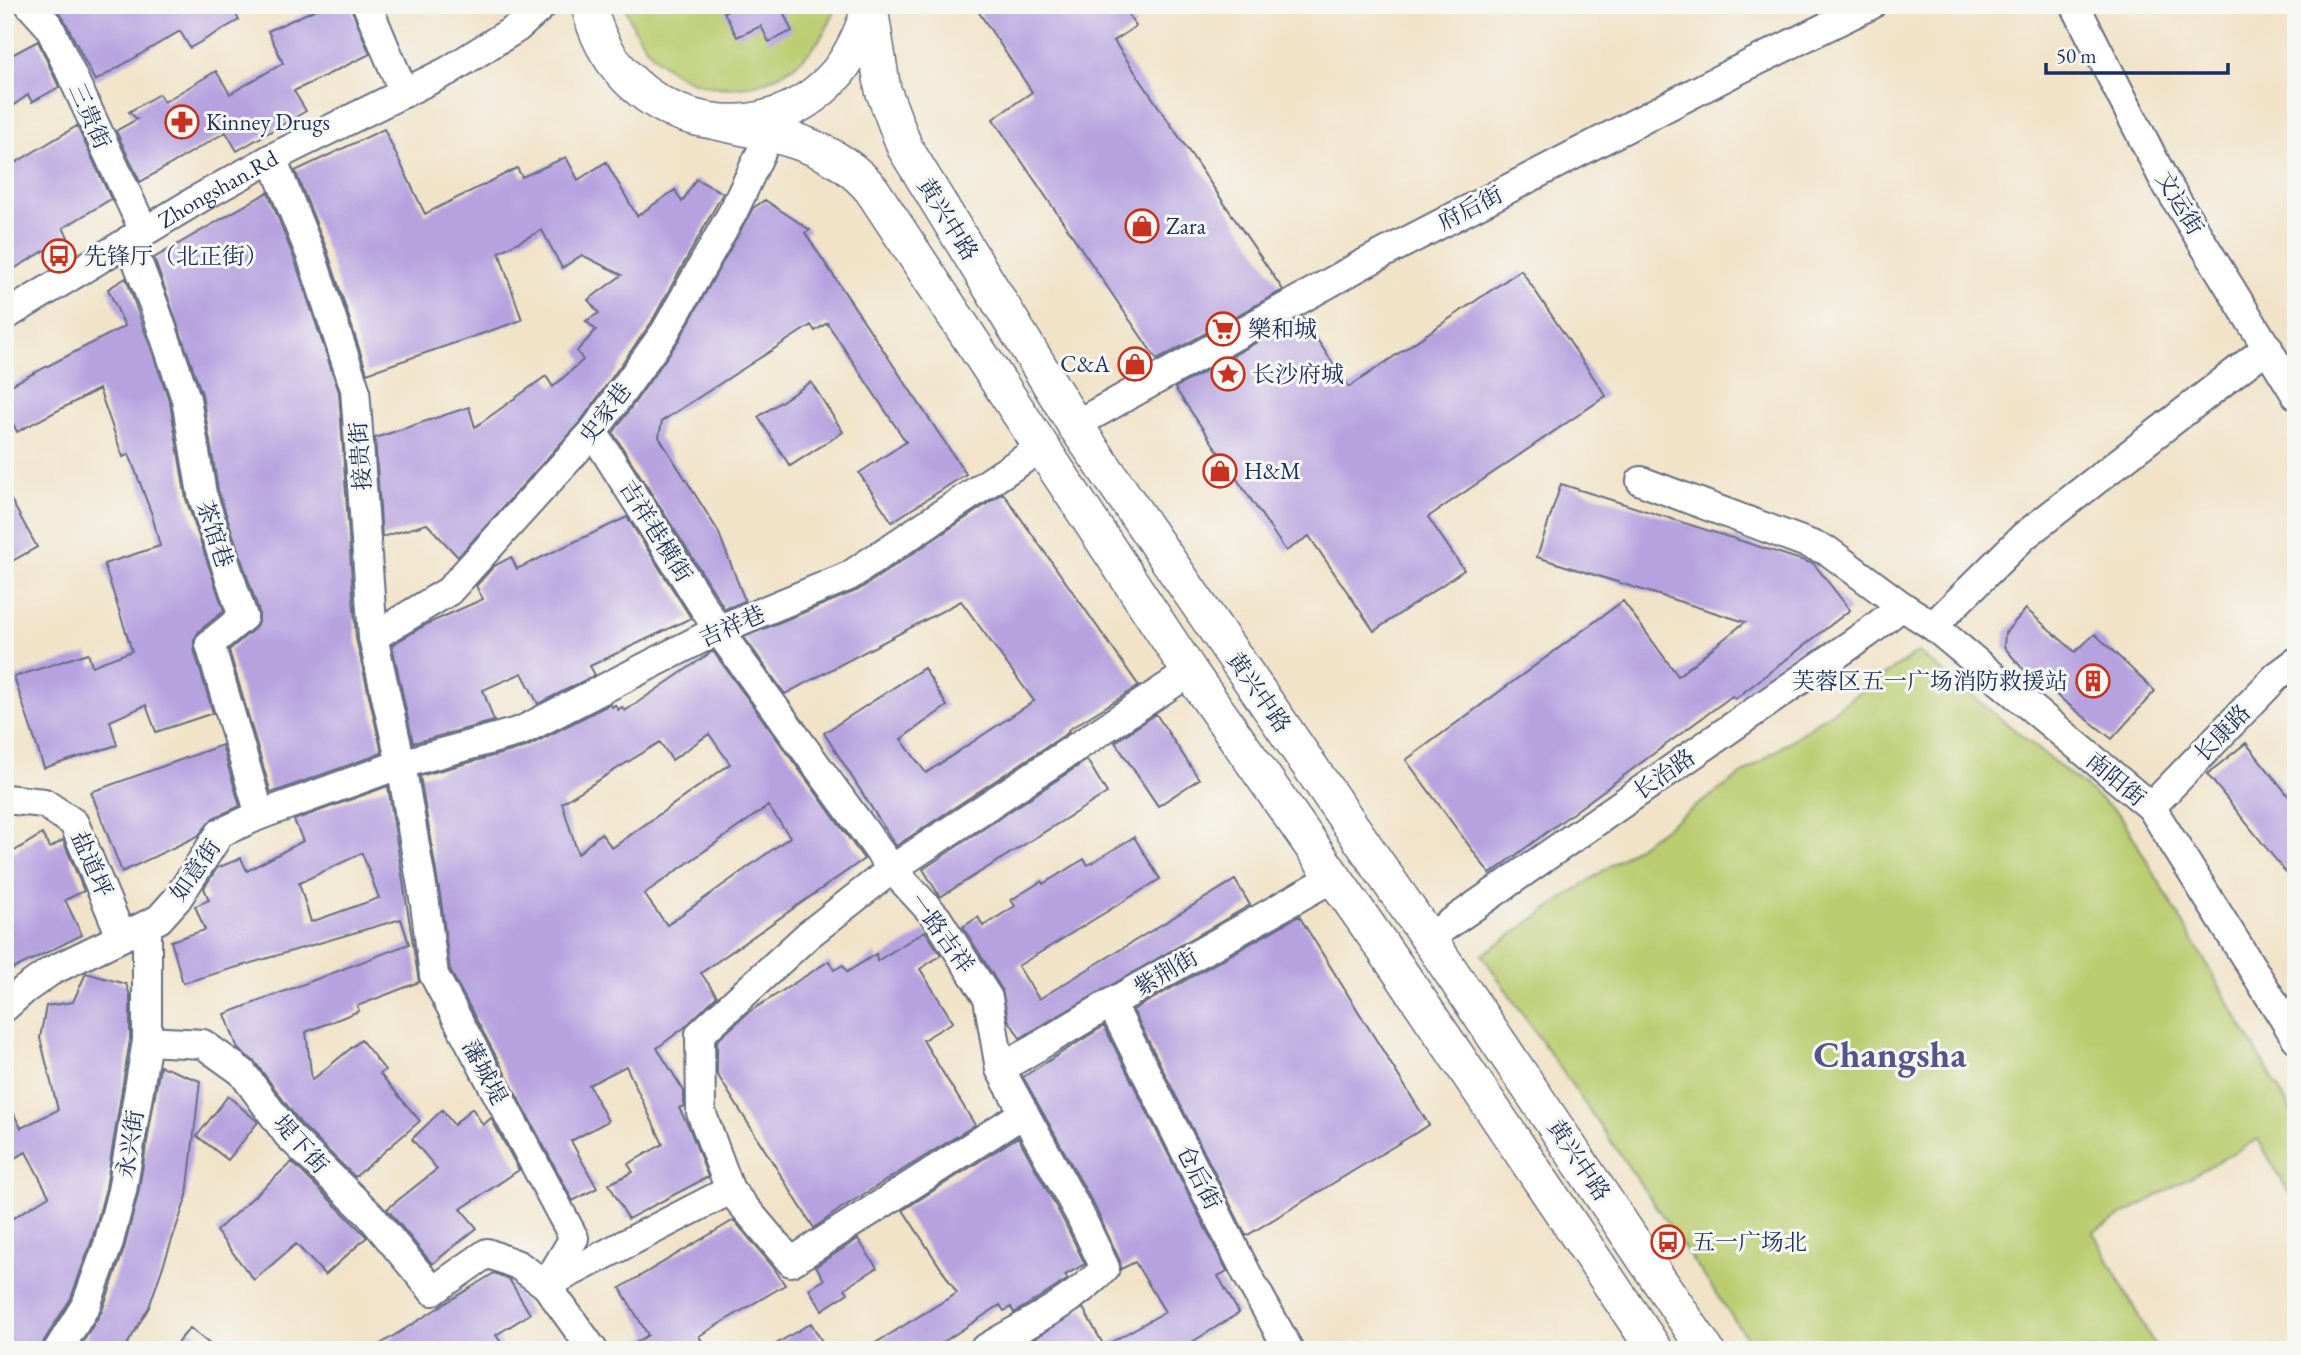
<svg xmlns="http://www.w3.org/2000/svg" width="2301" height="1355" viewBox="0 0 2301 1355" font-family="'EB Garamond','Noto Serif SC',serif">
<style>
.green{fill:#bbcc6f;stroke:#6b7e66;stroke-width:2}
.building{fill:#b6a2df;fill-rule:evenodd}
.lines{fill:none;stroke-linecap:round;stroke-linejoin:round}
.minor-casing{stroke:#666e83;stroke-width:32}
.major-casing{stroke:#666e83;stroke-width:38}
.minor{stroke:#fff;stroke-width:28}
.major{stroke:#fff;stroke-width:35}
.labels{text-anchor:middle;stroke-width:6;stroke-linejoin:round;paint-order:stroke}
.street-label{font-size:23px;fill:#1b2f5e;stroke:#f6f6f2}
.poi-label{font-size:23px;fill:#1b2f5e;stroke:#f6f6f2;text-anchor:start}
.town-label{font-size:37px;font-weight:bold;fill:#51578b;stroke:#f6f6f2}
</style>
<rect width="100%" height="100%" fill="#f6f6f2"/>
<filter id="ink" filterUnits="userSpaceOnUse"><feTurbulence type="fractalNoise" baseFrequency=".0143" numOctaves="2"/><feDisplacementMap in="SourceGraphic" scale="14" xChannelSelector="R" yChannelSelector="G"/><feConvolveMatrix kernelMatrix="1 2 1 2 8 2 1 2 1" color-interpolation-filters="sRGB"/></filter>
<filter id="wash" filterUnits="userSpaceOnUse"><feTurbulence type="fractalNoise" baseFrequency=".00686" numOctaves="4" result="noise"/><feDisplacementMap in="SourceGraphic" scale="28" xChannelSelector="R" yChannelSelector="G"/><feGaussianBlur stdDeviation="1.57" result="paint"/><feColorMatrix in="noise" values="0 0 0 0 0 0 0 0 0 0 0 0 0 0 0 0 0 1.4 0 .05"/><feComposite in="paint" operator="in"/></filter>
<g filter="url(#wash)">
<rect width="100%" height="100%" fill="#f1e3c8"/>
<!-- green -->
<path class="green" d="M625 5H837C799 114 658 116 625 5Z
M1918 652 2121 816 2296 1119V1201L2294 1202 2258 1139 2093 1232 2157 1350H1755L1482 955Z"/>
<g id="blocks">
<!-- building -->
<path class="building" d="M53 5H230L239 20 190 48 180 31 95 81 64 19Z
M325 5H350L370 54 294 91 306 111 237 151 226 132 140 182 116 131 137 119 129 112 159 94 164 102 216 71 230 94 283 63 268 31Z
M737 5H803L784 14 792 31 769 42 761 26 737 37 724 12Z
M974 5H1122L1136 26 1114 41 1283 290 1157 360 993 119 1032 92Z
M38 41 59 87 32 102 28 95 5 111 6 58Z
M77 126 111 199 63 228 68 237 5 274V169Z
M384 129 425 214 517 168 522 177 566 157 578 180 606 162 637 216 675 190 682 202 696 179 723 193 651 323 580 422 458 557 427 524 382 537 375 438 469 407 475 427 546 376 553 387 583 360 577 351 596 330 586 321 599 313 588 300 622 275 582 255 562 268 542 230 499 252 522 320 367 373 327 250 295 171Z
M268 192 295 261 339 392 356 638 382 753 271 793 229 650 254 629 259 621V612L218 490 202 394 154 258Z
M765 200 810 230 805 233 966 474 892 522 859 473 906 442 827 323 815 331 811 325 662 421 659 437 718 531 745 601 725 609 613 433 679 340 753 208Z
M1521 270 1606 396 1428 517 1464 570 1374 631 1309 536 1286 551 1175 388 1302 317 1349 387Z
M126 278 170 403 186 499 224 611 199 631 194 640V649L213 713 156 732 146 705 110 721 117 745 44 768 14 677 88 653 92 666 132 651 104 564 160 546 152 515 129 454 123 457 99 389 17 432 5 407V388L125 326 108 289Z
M811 382 843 432 790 466 758 417Z
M1561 484 1814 564 1850 610 1735 699 1732 696 1490 874 1406 760 1623 601 1678 676 1745 622 1537 557Z
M5 489 37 547 5 565Z
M1003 493 1139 686 1068 730 1069 732 896 846 824 733 924 668 947 706 901 739 926 773 1034 701 961 601 785 694 744 637 858 590Z
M627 517 691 618 590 666 595 675 538 704 522 673 483 690 494 721 413 743 392 645 427 624 483 599 476 586 494 566 511 557 517 569Z
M2026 609 2075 652 2095 634 2155 691 2112 739 2021 667 2004 647 2005 633Z
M713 651 864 859 701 973 717 996 685 1027 657 1048 684 1091V1106L679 1108 689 1127 708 1177 628 1219 609 1184 633 1172 628 1164 663 1144 626 1066 589 1085 608 1121 571 1141 597 1188 573 1201 450 970 441 901 420 776 526 747 610 704 612 707 615 705 618 710 622 707 625 711ZM709 734 730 764 612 848 601 833 578 854 562 803 660 742 672 760ZM768 806 790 837 667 925 644 894Z
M1156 714 1199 779 1158 806 1115 742Z
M2246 743 2296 805V885L2207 774Z
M222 745 240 806 213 818 198 836 122 872 91 792Z
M1087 760 1107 793 940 897 923 869Z
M388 786 419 982 357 1006 359 1011 306 1032 312 1080 361 1040 385 1070 380 1074 420 1121 355 1177 301 1124 255 1062 238 1049 225 1014 409 944 401 919 183 983 171 941 205 930 195 906 209 900 204 888 217 868 241 858 247 871 303 841 294 820ZM362 853 379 898 311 922 299 883Z
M42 834 50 848 63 840 84 891 65 900 82 935 5 973V857Z
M1134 837 1160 879 1018 966 1039 999 1235 880 1250 905 1020 1038 1008 1019 1002 990 963 927 978 917 983 926 1015 906 1011 900 1042 881 1043 884 1084 859 1088 865Z
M1299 916 1429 1125 1246 1236 1133 1010Z
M925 931 941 955 920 969 953 1022 923 1040 975 1125 840 1209 814 1228 717 1074V1041L749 1012 829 961 834 970 843 965 847 972 876 954 877 961Z
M86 973 126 984 130 995V1040L106 1188 92 1240 71 1298 44 1341 41 1350H5V1223L49 1196 26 1152 5 1163V1097L21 1128 58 1110 40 1038 46 1006 73 1002Z
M1104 1026 1227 1271 1218 1276 1239 1313 1179 1350H1033L1029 1342 1083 1308 1104 1346 1165 1312 1135 1262 1121 1269 1120 1261 1095 1207 1023 1077Z
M160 1066 200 1081 187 1196 149 1307 124 1350H78L102 1311 124 1249 138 1194Z
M228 1096 258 1122 228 1160 197 1136Z
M472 1108 483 1125 491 1118 519 1170 461 1209 477 1228 432 1264 387 1209 437 1169 412 1139 442 1110 454 1125Z
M1018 1137 1065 1223 1085 1264 1065 1275 1068 1279 1053 1289 1014 1313 1011 1307 1004 1311 1000 1305 931 1350H864L957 1293 903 1210Z
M292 1162 367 1237 325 1275 296 1244 254 1280 216 1231Z
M734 1220 774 1268 785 1285 699 1336 707 1350H625L648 1335 620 1288Z
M858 1239 877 1268 845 1288 848 1293 822 1310 809 1289 824 1280 816 1266Z
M494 1273 509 1279 530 1314 496 1335 506 1350H371Z
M811 1323 827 1350H766Z
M190 1328 217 1350H171Z"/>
</g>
</g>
<g filter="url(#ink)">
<use href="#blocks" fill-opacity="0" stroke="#666e83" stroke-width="2"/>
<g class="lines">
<defs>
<g id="minor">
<path d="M30 5 49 26 144 231"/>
<path d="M367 5 404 93"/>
<path d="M2075 5 2164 180 2296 395"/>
<path d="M272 158 311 255 355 389 373 637 401 764 425 904 434 975 574 1238 546 1285 593 1350"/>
<path d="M129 240 155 308 186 399 202 494 243 617 210 644 260 815"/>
<path id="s1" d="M5 316 200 198 272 158 448 71 517 28 543 5"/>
<path d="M1075 425 1365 263 1734 72 1871 5"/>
<path d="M593 432 718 630 892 869 937 918 988 998 1000 1069 1080 1215 1105 1268C1072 1303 1024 1325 983 1350"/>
<path d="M1641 481 1828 551 1902 606 1933 626 2151 807 2296 1038"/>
<path d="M1933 626 2024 536 2268 347"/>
<path d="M373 637 449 591 593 432 665 332 734 210 770 133"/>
<path d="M5 799 44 803 74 823 121 936"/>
<path d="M2151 807 2277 676 2296 662"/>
<path d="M1433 945V935L1869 632 1902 606"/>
<path d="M1111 1003 1248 1276 1289 1350"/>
<path d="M5 1007 24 990 51 971 159 919 177 899 220 833 260 815 401 764 521 731 718 630 849 576 1042 447"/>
<path d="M147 1041 203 1044 242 1072 288 1135 370 1215 433 1291 487 1253 518 1265 546 1285 730 1190 701 1112 700 1034 808 935 892 869 1190 672"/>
<path d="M1000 1069 1111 1003 1334 877"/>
<path d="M730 1190 791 1262 1024 1113"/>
<path d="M58 1350 86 1305 108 1245 122 1191 147 1041V925"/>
</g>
<path id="major" d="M589 5C613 121 759 165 838 72 853 53 862 32 869 10
M870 8 883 90 905 148 1075 425 1433 945 1706 1350
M716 122C773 134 833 143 872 190L1190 672 1398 969 1655 1350"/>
</defs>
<!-- minor casing -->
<use href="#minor" class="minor-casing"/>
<!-- major casing -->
<use href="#major" class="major-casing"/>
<!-- minor -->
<use href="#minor" class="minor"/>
<!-- major -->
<use href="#major" class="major"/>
</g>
</g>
<!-- icons -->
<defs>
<symbol id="pharmacy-ring" viewBox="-11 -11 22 22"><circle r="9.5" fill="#f6f6f2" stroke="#c8321e" stroke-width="1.5"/><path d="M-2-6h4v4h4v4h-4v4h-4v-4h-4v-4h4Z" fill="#c8321e"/></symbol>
<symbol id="shop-ring" viewBox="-11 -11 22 22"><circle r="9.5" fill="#f6f6f2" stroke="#c8321e" stroke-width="1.5"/><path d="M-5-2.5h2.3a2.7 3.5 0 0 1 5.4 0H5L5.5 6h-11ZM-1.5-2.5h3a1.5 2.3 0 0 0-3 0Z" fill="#c8321e"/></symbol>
<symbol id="bus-ring" viewBox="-11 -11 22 22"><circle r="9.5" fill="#f6f6f2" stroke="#c8321e" stroke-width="1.5"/><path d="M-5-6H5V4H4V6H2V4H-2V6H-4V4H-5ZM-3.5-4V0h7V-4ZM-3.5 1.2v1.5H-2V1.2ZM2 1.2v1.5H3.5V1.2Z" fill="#c8321e"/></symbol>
<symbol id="supermarket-ring" viewBox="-11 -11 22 22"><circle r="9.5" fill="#f6f6f2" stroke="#c8321e" stroke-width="1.5"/><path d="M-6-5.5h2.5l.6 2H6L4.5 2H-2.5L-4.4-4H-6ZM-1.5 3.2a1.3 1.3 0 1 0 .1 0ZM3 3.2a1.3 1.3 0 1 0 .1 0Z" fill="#c8321e"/></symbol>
<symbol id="sight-ring" viewBox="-11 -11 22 22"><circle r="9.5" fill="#f6f6f2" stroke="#c8321e" stroke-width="1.5"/><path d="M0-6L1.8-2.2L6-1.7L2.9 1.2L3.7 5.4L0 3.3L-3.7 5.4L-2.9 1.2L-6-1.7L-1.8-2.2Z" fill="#c8321e"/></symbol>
<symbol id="building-ring" viewBox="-11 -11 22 22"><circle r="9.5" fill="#f6f6f2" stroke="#c8321e" stroke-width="1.5"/><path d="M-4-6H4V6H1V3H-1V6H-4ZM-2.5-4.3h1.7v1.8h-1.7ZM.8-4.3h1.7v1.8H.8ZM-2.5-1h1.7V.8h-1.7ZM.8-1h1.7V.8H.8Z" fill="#c8321e"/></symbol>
</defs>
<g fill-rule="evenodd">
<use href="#pharmacy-ring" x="163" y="103" width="38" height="38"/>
<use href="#shop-ring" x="1123" y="207" width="38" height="38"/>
<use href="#bus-ring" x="40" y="237" width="38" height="38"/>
<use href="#supermarket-ring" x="1204" y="310" width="38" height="38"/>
<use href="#shop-ring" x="1116" y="345" width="38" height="38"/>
<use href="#sight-ring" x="1209" y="355" width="38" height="38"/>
<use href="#shop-ring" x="1201" y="452" width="38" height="38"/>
<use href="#building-ring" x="2074" y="662" width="38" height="38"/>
<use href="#bus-ring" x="1649" y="1223" width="38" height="38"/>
</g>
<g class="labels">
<!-- street labels -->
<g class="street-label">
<text transform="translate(90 116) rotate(66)" y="8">三贵街</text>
<text dy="8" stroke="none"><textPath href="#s1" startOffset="248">Zhongshan.Rd</textPath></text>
<text transform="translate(2180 203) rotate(59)" y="8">文运街</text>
<text transform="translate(1470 208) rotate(-27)" y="8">府后街</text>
<text transform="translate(948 219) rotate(58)" y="8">黄兴中路</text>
<text transform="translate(605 413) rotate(-53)" y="8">史家巷</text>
<text transform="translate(360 456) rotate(-94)" y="8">接贵街</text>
<text transform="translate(656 531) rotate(58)" y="8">吉祥巷横街</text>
<text transform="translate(215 534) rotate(72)" y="8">茶馆巷</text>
<text transform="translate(732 626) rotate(-24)" y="8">吉祥巷</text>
<text transform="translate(1259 692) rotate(55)" y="8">黄兴中路</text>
<text transform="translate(2222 733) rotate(-46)" y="8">长康路</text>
<text transform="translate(1664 774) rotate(-35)" y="8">长治路</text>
<text transform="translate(2116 779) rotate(40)" y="8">南阳街</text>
<text transform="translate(92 864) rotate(66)" y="8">盐道坪</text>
<text transform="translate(195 870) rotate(-55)" y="8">如意街</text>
<text transform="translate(942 933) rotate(54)" y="8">一路吉祥</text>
<text transform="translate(1166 972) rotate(-30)" y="8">紫荆街</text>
<text transform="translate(485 1072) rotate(62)" y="8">藩城堤</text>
<text transform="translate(130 1144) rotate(-81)" y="8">永兴街</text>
<text transform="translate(301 1144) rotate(48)" y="8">堤下街</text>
<text transform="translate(1579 1160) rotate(56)" y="8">黄兴中路</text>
<text transform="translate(1199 1177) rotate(63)" y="8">仓后街</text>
</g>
<!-- poi labels -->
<g class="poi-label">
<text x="206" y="130">Kinney Drugs</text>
<text x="1166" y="234">Zara</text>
<text x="84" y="264">先锋厅（北正街）</text>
<text x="1248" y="337">樂和城</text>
<text x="1110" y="372" text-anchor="end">C&amp;A</text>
<text x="1252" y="382">长沙府城</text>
<text x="1244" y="479">H&amp;M</text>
<text x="2068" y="689" text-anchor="end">芙蓉区五一广场消防救援站</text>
<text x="1692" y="1250">五一广场北</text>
</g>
<!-- town labels -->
<g class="town-label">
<text x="1890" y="1067">Changsha</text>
</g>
</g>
<!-- margin -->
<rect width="2301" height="1355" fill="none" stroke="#f6f6f2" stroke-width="28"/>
<!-- scale -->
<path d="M2046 63v10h182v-10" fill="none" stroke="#1b2f5e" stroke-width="3.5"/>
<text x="2056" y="63" font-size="21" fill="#1b2f5e" stroke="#f6f6f2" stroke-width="5" paint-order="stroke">50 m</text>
</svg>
